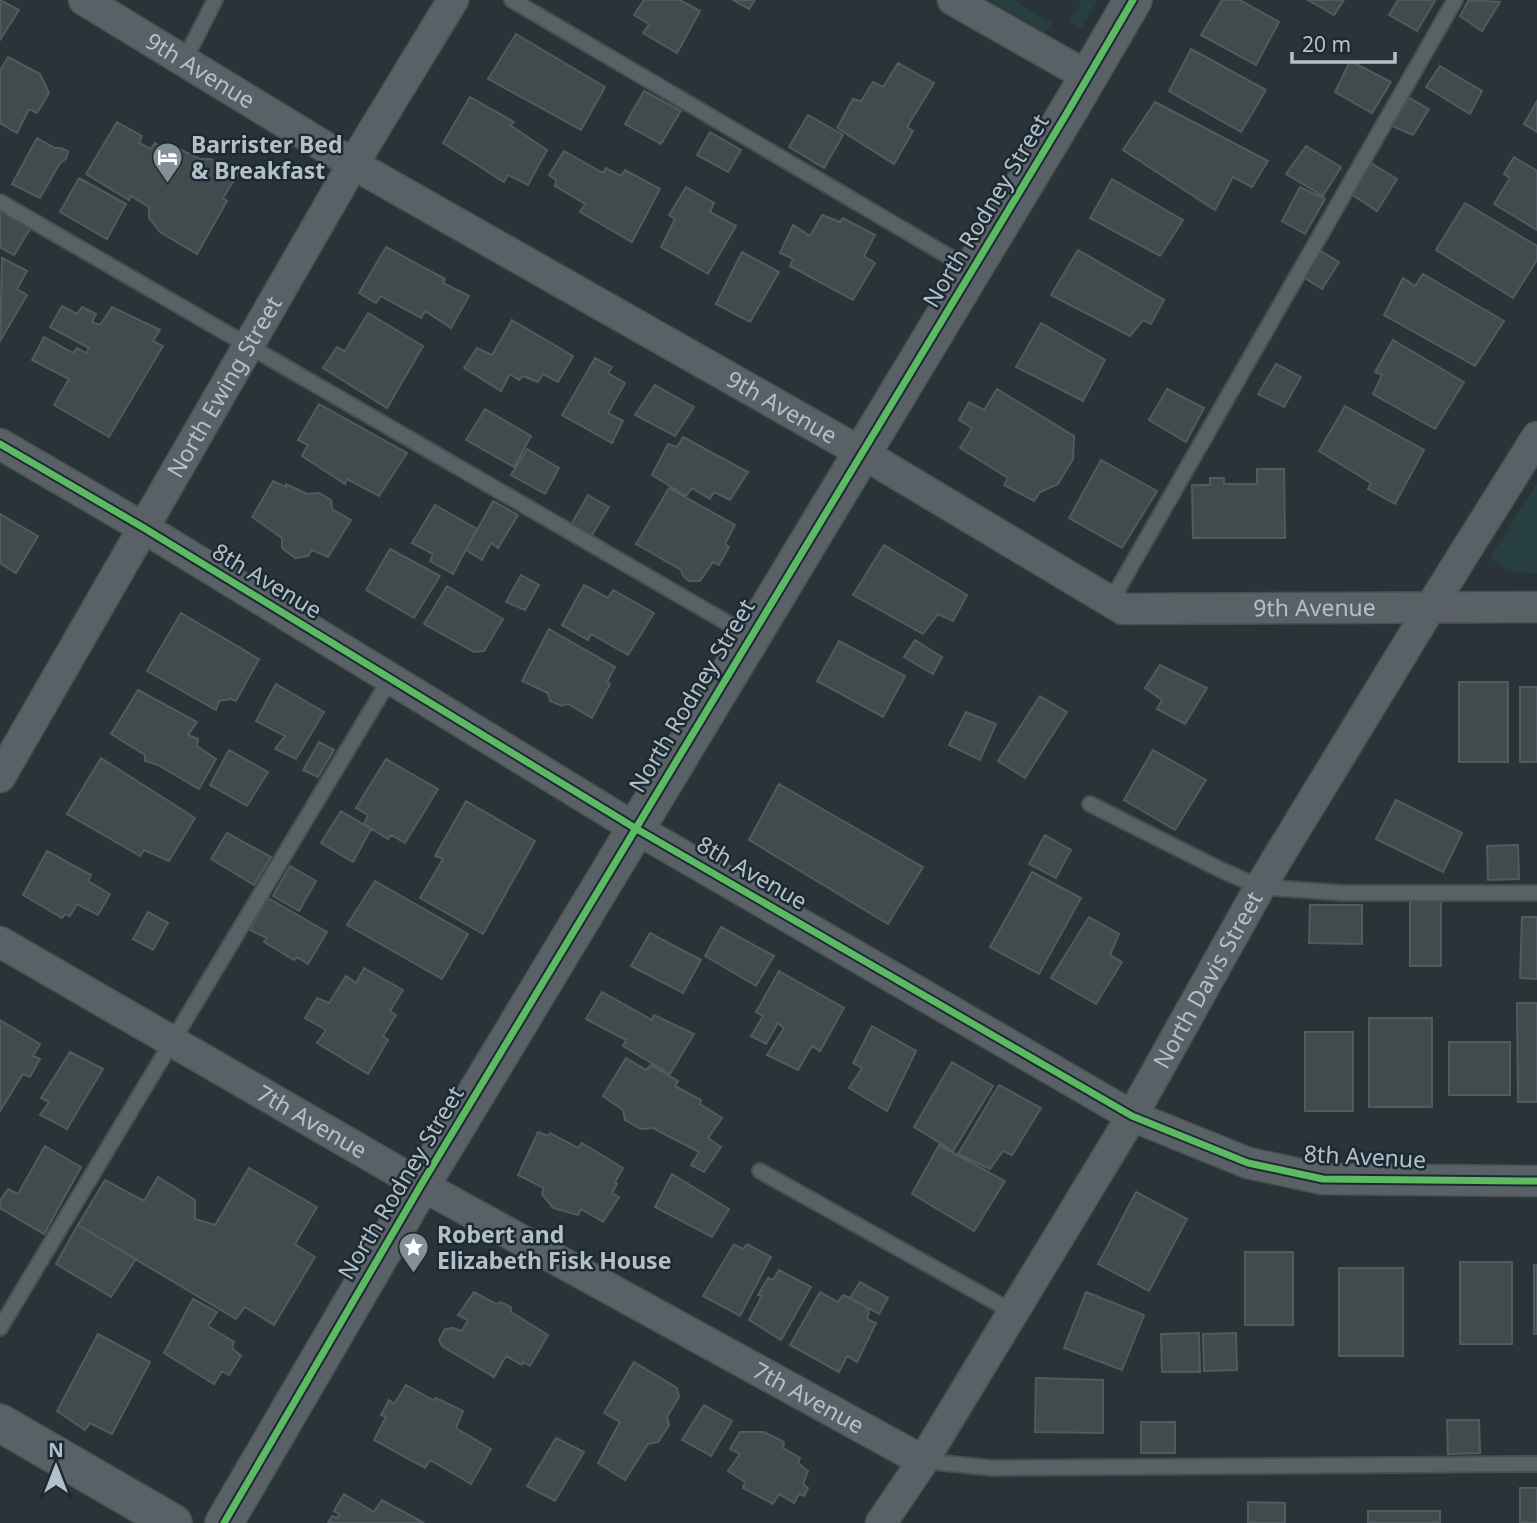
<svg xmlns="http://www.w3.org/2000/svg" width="1537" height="1523" viewBox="0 0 1537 1523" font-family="'Noto Sans',sans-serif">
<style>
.green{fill:#273f3e}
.building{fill:#424a4e;stroke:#525a5f;stroke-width:2}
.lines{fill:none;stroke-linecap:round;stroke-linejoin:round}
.service-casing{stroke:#484f53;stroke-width:18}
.minor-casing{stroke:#484f53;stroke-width:33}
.tertiary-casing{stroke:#484f53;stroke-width:40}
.service{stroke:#5a6166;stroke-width:14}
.minor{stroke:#5a6166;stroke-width:30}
.tertiary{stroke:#5a6166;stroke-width:37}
.cycleway-casing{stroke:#1d2a33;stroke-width:11}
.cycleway{stroke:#5cba63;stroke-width:7}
.labels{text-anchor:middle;stroke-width:5;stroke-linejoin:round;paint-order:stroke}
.street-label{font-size:23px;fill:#b4c0c9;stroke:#1d2a33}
.poi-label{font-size:23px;font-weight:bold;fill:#b4c0c9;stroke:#1d2a33;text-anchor:start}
</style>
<rect width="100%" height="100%" fill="#2a3338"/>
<!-- green -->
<path class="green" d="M989 0H1013L1052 23 1045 33Z
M1082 0H1098L1081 29 1069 21Z
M1537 483V573C1517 574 1506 571 1490 558Z"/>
<!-- building -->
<path class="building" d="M0 0 19 10 0 40Z
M644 0H680L700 11 677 53 643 33 649 24 634 15Z
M733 0H755L749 9Z
M1222 0H1240L1279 22 1256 65 1201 35Z
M1308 0H1344L1334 15Z
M1398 0H1434L1435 1 1417 31 1389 15Z
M1469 0 1500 2 1482 31 1460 16Z
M516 34 605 87 581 130 488 79Z
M1191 49 1266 90 1241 132 1169 91Z
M8 57 40 74 49 93 37 113 29 109 17 133 0 123V71Z
M1350 61 1391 82 1372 113 1335 92Z
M898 63 934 83 907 127 913 131 894 164 837 128 853 99 861 101 873 82 883 87Z
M1440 66 1482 91 1470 114 1426 87Z
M644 91 681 111 661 144 625 124Z
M470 97 514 122 510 125 547 150 528 185 508 175 504 182 443 143Z
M1409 98 1429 109 1413 135 1392 126Z
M1537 101V132L1524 124Z
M1155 102 1268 161 1252 187 1233 177 1215 210 1123 150Z
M808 115 843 135 824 168 789 147Z
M117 122 142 136 139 143 151 149 155 143 177 156 181 150 200 159H211L238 174 223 198 227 201 197 254 160 232 149 218V207L131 196 129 200 86 174Z
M710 132 741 150 728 172 697 155Z
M37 138 55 148H61L68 151 66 159 60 163 40 198 12 184Z
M1306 146 1341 167 1323 196 1286 174Z
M564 151 603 173 606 168 621 176 625 170 660 189 632 242 580 212 585 204 555 186 556 180 549 175Z
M1514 157 1537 171V230L1494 204 1510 178 1504 174Z
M1371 163 1397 179 1377 211 1351 194Z
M79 178 126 204 107 239 60 212Z
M1112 179 1183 220 1160 256 1090 218Z
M686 187 714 203 710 212 736 226 708 274 661 247 675 219 669 215Z
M1300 187 1325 199 1305 234 1282 221Z
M1465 203 1537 246V260L1513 298 1436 250Z
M0 211 30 229 14 255 0 247Z
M822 215 840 222 843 218 875 235 864 256 875 263 853 300 790 266 793 259 780 253 793 225 810 236Z
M386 247 445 279 443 283 469 296 451 328 425 311 421 318 381 296 376 303 359 293Z
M1078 250 1164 300 1151 324 1143 320 1130 336 1051 295Z
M1319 250 1339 262 1322 289 1302 276Z
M742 252 779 272 750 322 716 304Z
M2 258 27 271 17 289 27 295 0 341Z
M1423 274 1504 321 1475 366 1384 315 1403 278 1415 286Z
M62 306 77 314 82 307 96 314 92 322 100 325 112 307 160 330 153 341 163 346 109 437 54 405 69 379 32 360 44 337 73 353 77 348 86 353 89 348 50 327Z
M368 313 423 346 387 408 323 368 337 347 345 351Z
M512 320 573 356 558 382 543 374 538 382 523 376 519 380 510 374 501 391 464 368 477 348 492 355Z
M1041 323 1105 360 1083 401 1016 367Z
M1393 340 1464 382 1435 429 1373 394 1382 375 1375 372Z
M595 358 612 367 608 373 625 383 608 413 623 421 612 443 562 415Z
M1276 364 1301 377 1284 407 1258 394Z
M655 385 694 407 675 436 635 415Z
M997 389 1074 436 1073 459 1058 484 1040 492 1034 501 1004 485 1008 478 960 448 972 428 959 420 969 402 984 410Z
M1167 389 1204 408 1186 442 1149 420Z
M319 404 407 453 379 496 347 479 345 484 302 456 308 445 298 440Z
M1345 406 1424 450 1395 504 1368 489 1371 483 1319 451Z
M485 409 531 436 514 467 466 440Z
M683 437 748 472 730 500 714 492 710 499 692 488 686 496 652 475 668 444 677 447Z
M527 449 559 468 545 494 511 475Z
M1101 460 1157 491 1122 548 1069 518Z
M1257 469H1284L1285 538H1193L1192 485H1210V478H1224V484H1257Z
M273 481 286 487V484L307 494 319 493 331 500 332 509 351 520 328 557 312 550 308 556 295 558 282 548V538L252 517Z
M669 488 735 525 725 544 729 547 719 565 713 562 700 581H689L683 576 681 570 636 544Z
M588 495 609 507 592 535 571 525Z
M493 501 518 515 498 548 491 543 482 560 466 550Z
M435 505 477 529 453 574 430 561 433 554 412 543Z
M0 514 38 536 16 573 0 563Z
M884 545 967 595 953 621 938 614 923 634 853 595Z
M390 549 440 576 414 618 366 590Z
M521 575 539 585 525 610 506 602Z
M584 585 608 598 613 590 654 613 628 655 591 634 588 640 562 625Z
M447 586 503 619 484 651 474 652 424 624Z
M181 613 259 659 236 701 231 699 219 701 216 710 147 671Z
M549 629 615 667 607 682 610 684 592 718 568 704 562 706 550 701 548 693 522 681Z
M915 640 942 657 933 674 904 657Z
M839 641 905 676 883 717 817 681Z
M1160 665 1207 688 1185 724 1157 709 1162 700 1145 688Z
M1459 682H1508V762H1459Z
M276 684 324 712 296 759 275 749 285 736 256 721Z
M1520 687H1537V762H1520Z
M138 690 197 722 188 735 198 739 197 746 216 759 199 789 158 765 145 761V755L111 734Z
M1040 696 1067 712 1025 778 998 761Z
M966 712 996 724 980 760 949 745Z
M319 742 334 750 318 777 303 770Z
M229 750 268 772 247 806 210 785Z
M1153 750 1206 780 1175 830 1124 800Z
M101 758 195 818 169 861 144 850 140 856 67 814Z
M386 759 438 789 405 843 391 835 388 839 364 824 368 815 356 808Z
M779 784 923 867 888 924 749 840Z
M1396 800 1462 833 1443 872 1376 839Z
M466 801 535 841 483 934 420 898 443 859 435 856Z
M341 811 371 829 353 862 321 843Z
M227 833 271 857 254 885 211 859Z
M1045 835 1071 850 1056 878 1029 864Z
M1518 845 1519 879 1488 880 1487 846Z
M47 851 91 875 88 881 110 894 98 915 77 904 70 916 65 914 62 918 23 895Z
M290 866 316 881 299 911 273 896Z
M1032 872 1081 898 1039 974 990 947Z
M375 881 468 934 442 979 347 925Z
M268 898 327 932 308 964 297 957 294 960 264 942 267 938 250 930Z
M1410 898H1441V966H1410Z
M1310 905H1362V944L1309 943Z
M148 912 168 923 153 950 133 939Z
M1089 917 1119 934 1110 955 1122 962 1096 1004 1051 978Z
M1522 917H1537V979L1520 978Z
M721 927 774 956 756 986 705 956Z
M650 933 701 960 683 993 631 966Z
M364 968 403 990 390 1011 396 1015 383 1036 388 1040 368 1074 317 1043 326 1030 305 1018 317 998 329 1003 346 976 356 983Z
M779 971 844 1008 820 1051 812 1046 798 1070 767 1055 784 1028 778 1023 766 1044 751 1036 763 1016 756 1012Z
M602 992 652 1020 654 1015 694 1034 670 1074 623 1046 626 1040 586 1019Z
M1517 1003H1537V1102H1518Z
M1369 1018H1432V1107H1369Z
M0 1020 40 1044 33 1056 40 1059 30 1077 23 1074 0 1111Z
M872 1026 916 1051 887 1111 849 1088 862 1068 853 1063Z
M1305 1032H1353V1111H1305Z
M1449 1042H1510V1095H1449Z
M70 1052 103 1069 67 1129 40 1115 49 1102 41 1098Z
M626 1058 646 1070 651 1065 678 1081 675 1086 701 1100 700 1104 722 1118 708 1138 721 1147 704 1172 691 1165 699 1152 653 1128 641 1129 625 1120 623 1110 603 1096Z
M952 1062 993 1086 953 1151 914 1127Z
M999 1085 1041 1108 1012 1155 1003 1151 990 1169 958 1154Z
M538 1132 548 1136 550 1133 578 1148 582 1143 623 1168 615 1182 617 1184 612 1193 619 1197 603 1222 581 1209 578 1215 553 1208 542 1194 544 1188 518 1175Z
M939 1145 1005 1181 974 1231 912 1194Z
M45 1146 81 1167 44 1234 0 1208V1201L8 1189 18 1194Z
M249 1168 317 1207 295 1244 315 1257 274 1325 245 1307 236 1319 78 1225 105 1180 144 1201 158 1177 195 1200V1219L215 1225Z
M672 1174 729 1209 712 1237 655 1207Z
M1136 1192 1187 1219 1149 1291 1098 1264Z
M78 1225 136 1259 111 1297 56 1264Z
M734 1244 743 1249 747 1244 771 1257 740 1316 703 1296Z
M1245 1252H1293V1325H1245Z
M1460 1262H1512V1344H1460Z
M1534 1265H1537V1334H1534Z
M1339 1268H1403V1356H1339Z
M779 1270 811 1287 781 1340 749 1320 762 1296 758 1295 768 1278 773 1280Z
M860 1282 888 1298 879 1314 850 1298Z
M474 1292 496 1304 501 1302 511 1307V1312L548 1335 530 1366 523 1362 522 1365 506 1356 494 1377 442 1346 439 1340 445 1329 453 1328 462 1331 468 1320 458 1315Z
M820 1292 838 1302 843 1295 850 1298 867 1308 869 1313 867 1319 876 1323 857 1362 847 1356 839 1372 790 1345Z
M1086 1292 1144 1315 1122 1370 1064 1348Z
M193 1299 217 1312 208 1326 234 1342 232 1348 241 1356 229 1375 222 1371 214 1384 164 1353Z
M1199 1333 1200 1372H1162L1161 1334Z
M1236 1333 1237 1370 1204 1371 1203 1334Z
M98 1334 150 1362 112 1434 90 1423 85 1430 57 1411Z
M634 1362 677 1388 679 1397 667 1417 669 1425 658 1442 648 1444 625 1480 598 1463 620 1422 604 1413Z
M1036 1378 1103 1380V1433L1035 1432Z
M406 1385 433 1400 436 1398 463 1411 456 1428 491 1449 471 1484 430 1460 425 1468 374 1440 386 1417 381 1415 389 1400 394 1404Z
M704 1405 732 1421 711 1456 682 1440Z
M1447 1420H1479L1480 1453 1448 1454Z
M1141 1422H1175V1453H1141Z
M740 1432H764L784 1442 783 1448 800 1458 798 1463 808 1471 803 1484 808 1488 804 1496 799 1494 794 1503 779 1494 773 1504 743 1488 745 1482 728 1471 740 1454 730 1449Z
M556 1438 584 1452 555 1501 527 1486Z
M1520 1488H1537V1523H1520Z
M344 1494 374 1512 382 1500 424 1523H328L332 1516 337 1518 340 1514 334 1511Z
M1248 1502 1285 1503V1523H1248Z
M1368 1511H1440V1523H1368Z"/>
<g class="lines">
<defs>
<path id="service" d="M512 0 972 270
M184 61 215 0
M0 202 750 636
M1111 601 1455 0
M1090 804 1221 870 1260 887 1344 893H1537
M760 1171 1013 1312
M0 1328 390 679
M923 1461 992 1468 1537 1464"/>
<g id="minor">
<path id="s1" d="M84 0 353 164 862 453 1123 609 1537 607"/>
<path d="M953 0 1089 77"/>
<path d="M0 444 144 528 635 828 1132 1116 1248 1163 1323 1179 1537 1181"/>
<path id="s2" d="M0 777 353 164 453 0"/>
<path id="s3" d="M0 942 421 1185 923 1461"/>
<path id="s4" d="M881 1523 923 1461 1132 1116 1260 887 1430 608 1537 437"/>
</g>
<path id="tertiary" d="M0 1423 173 1523
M224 1523 421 1185 1067 113 1133 0"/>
</defs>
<!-- service casing -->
<use href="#service" class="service-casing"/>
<!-- minor casing -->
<use href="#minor" class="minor-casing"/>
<!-- tertiary casing -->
<use href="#tertiary" class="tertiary-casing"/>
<!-- service -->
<use href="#service" class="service"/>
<!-- minor -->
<use href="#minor" class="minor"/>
<!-- tertiary -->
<use href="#tertiary" class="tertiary"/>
<defs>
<path id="cycleway" d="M0 444 144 528 635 828 1132 1116 1248 1163 1323 1179 1537 1181
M224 1523 421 1185 1067 113 1133 0"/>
</defs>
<!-- cycleway casing -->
<use href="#cycleway" class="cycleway-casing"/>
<!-- cycleway -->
<use href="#cycleway" class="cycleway"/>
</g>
<!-- icons -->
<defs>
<symbol id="hotel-pin" viewBox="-11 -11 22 30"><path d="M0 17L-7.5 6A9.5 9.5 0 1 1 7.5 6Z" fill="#848f96" stroke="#1d2a33"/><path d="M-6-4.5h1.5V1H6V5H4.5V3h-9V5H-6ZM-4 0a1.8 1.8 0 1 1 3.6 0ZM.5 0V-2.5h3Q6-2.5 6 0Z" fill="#fff"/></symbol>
<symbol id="sight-pin" viewBox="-11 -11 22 30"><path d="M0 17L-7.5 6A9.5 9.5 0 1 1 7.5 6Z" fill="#848f96" stroke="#1d2a33"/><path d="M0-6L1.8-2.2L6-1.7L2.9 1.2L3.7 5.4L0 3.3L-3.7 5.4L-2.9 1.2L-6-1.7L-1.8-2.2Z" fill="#fff"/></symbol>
</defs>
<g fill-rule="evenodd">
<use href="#hotel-pin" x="150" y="140" width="35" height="47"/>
<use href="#sight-pin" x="396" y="1230" width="35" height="47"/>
</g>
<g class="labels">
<!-- street labels -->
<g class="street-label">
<text dy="8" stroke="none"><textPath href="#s1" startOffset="136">9th Avenue</textPath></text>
<text transform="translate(986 211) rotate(-59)" y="8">North Rodney Street</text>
<text dy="8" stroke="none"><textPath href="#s2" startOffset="450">North Ewing Street</textPath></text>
<text dy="8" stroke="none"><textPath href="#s1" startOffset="808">9th Avenue</textPath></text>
<text transform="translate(267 581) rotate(31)" y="8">8th Avenue</text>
<text dy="8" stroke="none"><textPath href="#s1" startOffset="1396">9th Avenue</textPath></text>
<text transform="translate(692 696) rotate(-59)" y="8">North Rodney Street</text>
<text transform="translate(752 873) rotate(30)" y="8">8th Avenue</text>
<text dy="8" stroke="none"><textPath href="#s4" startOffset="634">North Davis Street</textPath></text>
<text dy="8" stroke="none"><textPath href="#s3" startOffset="360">7th Avenue</textPath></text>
<text transform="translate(1365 1157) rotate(3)" y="8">8th Avenue</text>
<text transform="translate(401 1183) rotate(-59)" y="8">North Rodney Street</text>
<text dy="8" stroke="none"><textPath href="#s3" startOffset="928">7th Avenue</textPath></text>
</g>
<!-- poi labels -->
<g class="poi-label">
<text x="191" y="153">Barrister Bed<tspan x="191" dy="26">&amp; Breakfast</tspan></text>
<text x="437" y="1243">Robert and<tspan x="437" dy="26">Elizabeth Fisk House</tspan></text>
</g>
</g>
<!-- north arrow -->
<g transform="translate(56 1467)" stroke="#1d2a33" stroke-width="5" paint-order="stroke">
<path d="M0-5L12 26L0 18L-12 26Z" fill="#b4c0c9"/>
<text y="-10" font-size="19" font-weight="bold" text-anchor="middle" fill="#b4c0c9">N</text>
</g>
<!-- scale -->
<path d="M1292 52v10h103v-10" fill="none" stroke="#b4c0c9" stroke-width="3.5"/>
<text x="1302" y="52" font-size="21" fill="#b4c0c9" stroke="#1d2a33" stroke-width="5" paint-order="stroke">20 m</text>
</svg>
